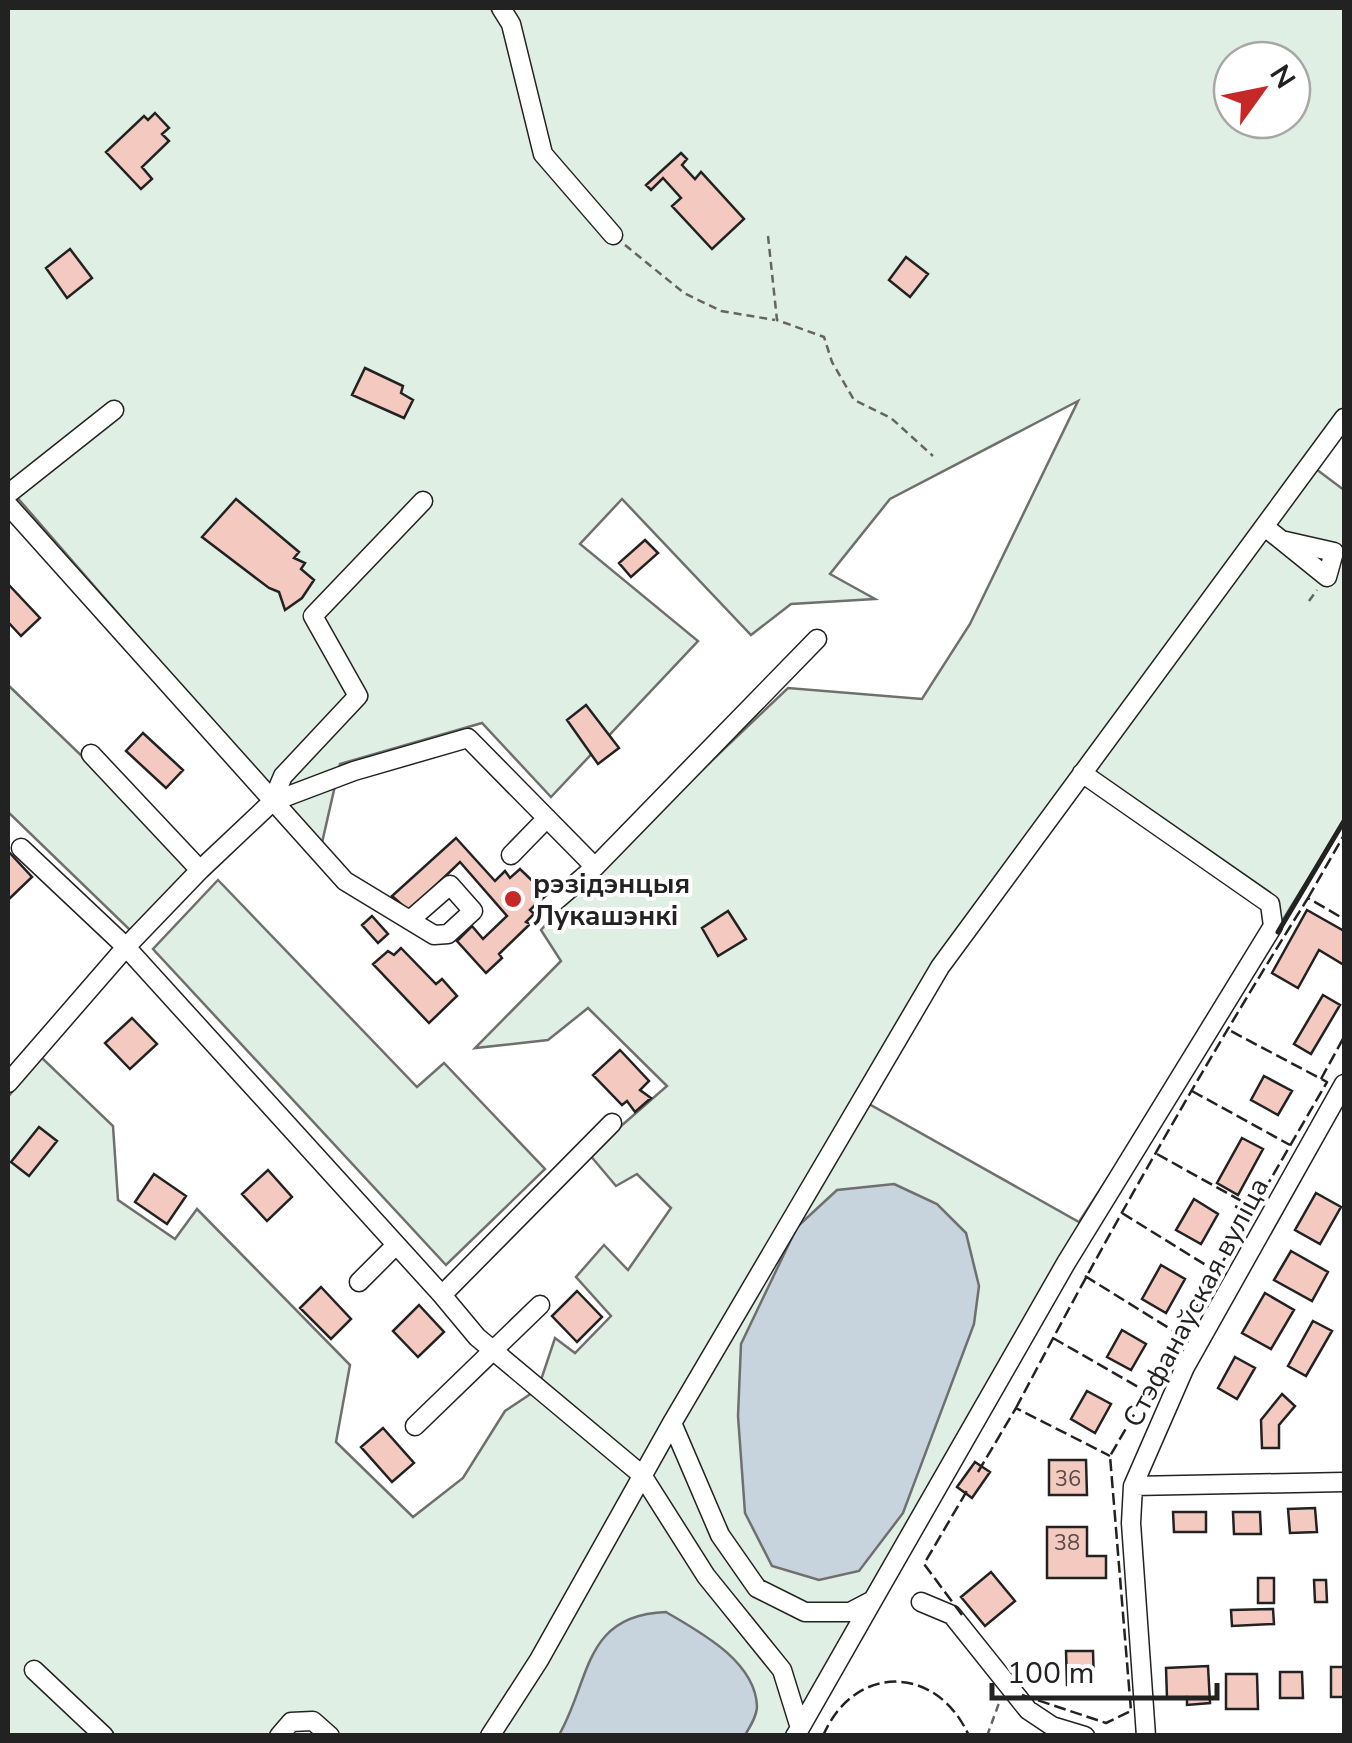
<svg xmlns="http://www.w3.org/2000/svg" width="1352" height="1743" viewBox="0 0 1352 1743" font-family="'Nunito Sans',sans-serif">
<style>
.green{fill:#e0efe3;stroke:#6f6f6f;stroke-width:2.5;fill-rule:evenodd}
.water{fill:#c7d3dd;stroke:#6f6f6f;stroke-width:2.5}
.building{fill:#f3c9c0;stroke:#222;stroke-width:2.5}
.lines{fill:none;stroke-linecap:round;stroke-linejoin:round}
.minor-casing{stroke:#222;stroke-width:21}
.path{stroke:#646464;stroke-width:2.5;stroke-dasharray:8 5;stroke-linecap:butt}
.minor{stroke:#fff;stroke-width:18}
.fence{stroke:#222;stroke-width:2.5;stroke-dasharray:12 5;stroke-linecap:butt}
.wall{stroke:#222;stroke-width:5}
.poi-dot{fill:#c62828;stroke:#fff;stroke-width:4}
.labels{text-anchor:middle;stroke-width:8;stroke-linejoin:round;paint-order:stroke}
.number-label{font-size:22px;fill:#564c4a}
.poi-label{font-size:28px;font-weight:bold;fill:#222;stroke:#fff;text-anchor:start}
.street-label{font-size:28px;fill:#222;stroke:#fff}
</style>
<rect width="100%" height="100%" fill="#fff"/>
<!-- green -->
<path class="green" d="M8 8H1344V418L1312 466 1344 490V821L1079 1249 800 1735 330 1736 313 1721 279 1735H8V1097L40 1056 113 1126 118 1200 175 1239 197 1209 350 1365 336 1442 413 1517 463 1478 505 1411 538 1389 555 1338 575 1353 611 1316 576 1277 604 1245 628 1270 671 1208 637 1174 616 1186 589 1154 667 1086 588 1008 548 1040 475 1048 561 961 541 930 576 890 788 688 922 699 970 624 1078 401 890 499 830 574 875 599 791 604 751 635 622 499 580 544 698 641 551 797 482 723 340 764 321 847 8 487ZM1232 60H1292V120H1232ZM1082 773 1269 904 1273 925 1079 1222 862 1100 940 967Z
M8 685 194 864 131 931 8 812Z
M218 880 417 1087 444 1063 545 1169 446 1265 153 949Z"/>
<!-- water -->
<path class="water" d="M894 1184 937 1204 966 1233 979 1286 974 1324 903 1513 859 1571 819 1580 772 1566 745 1513 738 1416 741 1344 797 1227 837 1190Z
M666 1612C700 1632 755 1661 757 1706 757 1716 750 1727 745 1735H559C591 1679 583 1615 666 1612Z"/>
<!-- building -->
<path class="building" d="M155 113 169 128 162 134 169 141 142 167 152 179 141 189 106 152 144 116 148 120Z
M681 153 687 159 682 165 695 179 701 172 744 219 712 249 672 206 681 198 663 178 651 190 646 185Z
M70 249 92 278 67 298 46 268Z
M906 257 928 274 910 297 889 280Z
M365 368 403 386 401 393 413 400 404 418 352 395Z
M236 499 299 552 294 558 305 563 301 569 314 580 302 598 285 610 279 592 269 588 202 537Z
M645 540 658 553 631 577 619 563Z
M8 584 40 618 21 636 8 622Z
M586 705 619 748 598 764 567 720Z
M143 733 183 770 166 788 126 751Z
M456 838 495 881 505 871 510 878 520 869 546 894 530 910 534 914 526 922 530 924 499 954 502 958 486 973 457 941 472 926 483 939 507 916 460 862 409 911 392 896Z
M8 851 32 877 8 900Z
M1307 910 1344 931V965L1319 950 1298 988 1272 973Z
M728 911 746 939 718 956 702 928Z
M372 916 388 934 378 943 362 925Z
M401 948 436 984 442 979 457 996 429 1023 373 964 388 951 394 955Z
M1323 995 1340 1005 1311 1054 1294 1044Z
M132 1018 157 1044 130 1069 105 1043Z
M620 1050 649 1081 640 1090 651 1098 635 1112 627 1101 622 1105 593 1075Z
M1264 1076 1292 1091 1278 1115 1251 1100Z
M39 1127 57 1141 29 1176 11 1162Z
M1242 1138 1263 1149 1238 1195 1217 1183Z
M268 1170 292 1197 267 1221 242 1194Z
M154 1174 186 1196 167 1224 135 1202Z
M1316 1193 1341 1207 1320 1244 1295 1230Z
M1194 1199 1218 1214 1201 1244 1176 1230Z
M1291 1251 1328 1272 1312 1301 1274 1280Z
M1161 1265 1185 1279 1166 1313 1142 1299Z
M321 1287 351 1319 331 1339 300 1308Z
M577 1291 602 1317 577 1342 552 1316Z
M1265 1293 1294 1310 1271 1349 1242 1333Z
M419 1305 444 1332 418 1357 393 1331Z
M1313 1321 1332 1331 1306 1376 1288 1366Z
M1122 1330 1146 1344 1131 1370 1107 1357Z
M1235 1357 1255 1368 1237 1399 1218 1388Z
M1087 1391 1111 1404 1095 1433 1071 1419Z
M1282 1394 1295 1406 1279 1425V1448H1262L1261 1420Z
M383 1428 414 1463 392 1482 361 1447Z
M1049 1460H1086L1087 1495H1049Z
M975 1462 990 1472 972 1498 957 1487Z
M1315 1508 1317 1532 1290 1533 1288 1509Z
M1173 1512H1206V1532H1174Z
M1233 1512H1260L1261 1534H1234Z
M1047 1527H1087V1556H1106V1578H1047Z
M991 1572 1015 1601 985 1626 961 1597Z
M1258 1578H1274V1603H1258Z
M1314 1580H1326L1327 1602H1315Z
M1273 1609 1274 1624 1232 1626 1231 1610Z
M1066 1651H1093L1094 1685H1067Z
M1208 1666 1210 1703 1187 1705V1697L1167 1698 1166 1668Z
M1331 1667H1344V1697H1331Z
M1280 1672H1302L1303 1698H1280Z
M1226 1674H1257L1258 1709H1226Z"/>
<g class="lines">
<defs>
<path id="minor" d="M501 8 511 24 543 154 613 235
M8 494 114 410
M8 505 345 881 434 935 448 934 473 911 450 885 410 920
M1265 527 1327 577 1334 552 1281 540
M91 754 200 870
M272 802 354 771 468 738 595 867 817 639
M21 848 126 947 442 1295
M511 855 547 818
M546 909 595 867
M8 1083 126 947 200 870 272 802 283 776 358 696 313 616 423 501
M612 1123 442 1295 477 1337 642 1475 706 1576 782 1670 800 1728 795 1736
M359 1282 396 1245
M672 1423 720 1535 757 1588 805 1612H850L873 1600 1066 1263 1273 926 1270 904 1082 773
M415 1426 540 1305
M1133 1486 1344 1482
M921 1602 952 1615 1028 1710 1052 1726 1085 1736
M34 1670 104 1736
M800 1728 873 1600
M279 1736 291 1722 313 1721 330 1736
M490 1736 539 1660 672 1423 940 967 1344 418
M1146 1736 1131 1523 1133 1486 1185 1367 1344 1084"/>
</defs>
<!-- minor casing -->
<use href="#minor" class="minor-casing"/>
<!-- path -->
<path class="path" d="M768 236 777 320 824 337 832 362 854 400 891 418 933 456
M625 245 684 293 721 311 775 320
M1309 601 1317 590
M987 1736 999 1703"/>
<!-- minor -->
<use href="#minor" class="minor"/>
<!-- fence -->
<path class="fence" d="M1308 898 1344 835
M1321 1079 1344 1037
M1192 1091 1290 1145
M1157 1154 1254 1208
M1122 1213 1217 1272
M1085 1276 1180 1335
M1053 1338 1147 1392
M1016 1408C1107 1235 1204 1064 1308 898L1344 919
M978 1472 1016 1408 1110 1456
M962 1615 924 1564 968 1489
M1022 1695 1106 1723 1131 1711 1110 1456 1327 1082 1227 1029
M823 1736C854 1663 937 1664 969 1736"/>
<!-- wall -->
<path class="wall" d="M1278 932 1344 821"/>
</g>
<!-- markers -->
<circle class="poi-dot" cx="513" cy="899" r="10"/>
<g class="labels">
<!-- number labels -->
<g class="number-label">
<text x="1068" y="1486">36</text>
<text x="1067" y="1550">38</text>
</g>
<!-- poi labels -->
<g class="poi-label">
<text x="533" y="893">рэзідэнцыя<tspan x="533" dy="32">Лукашэнкі</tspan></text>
</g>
<!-- street labels -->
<g class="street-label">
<text transform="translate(1195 1302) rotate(-62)" y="10">Стэфанаўская вуліца</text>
</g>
</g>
<!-- border -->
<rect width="1352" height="1743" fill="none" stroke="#222222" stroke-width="20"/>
<!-- north arrow -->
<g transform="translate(1262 90) rotate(57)"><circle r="48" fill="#ffffff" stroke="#a7a7a7" stroke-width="2.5"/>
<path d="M0-8L18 38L0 25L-18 38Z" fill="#c62828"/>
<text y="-15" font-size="28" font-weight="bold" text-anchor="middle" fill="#222222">N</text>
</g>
<!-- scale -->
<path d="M992 1683v15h225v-15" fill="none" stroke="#222222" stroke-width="5"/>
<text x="1007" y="1683" font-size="30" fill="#222222" stroke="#ffffff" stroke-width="8" paint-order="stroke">100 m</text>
</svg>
